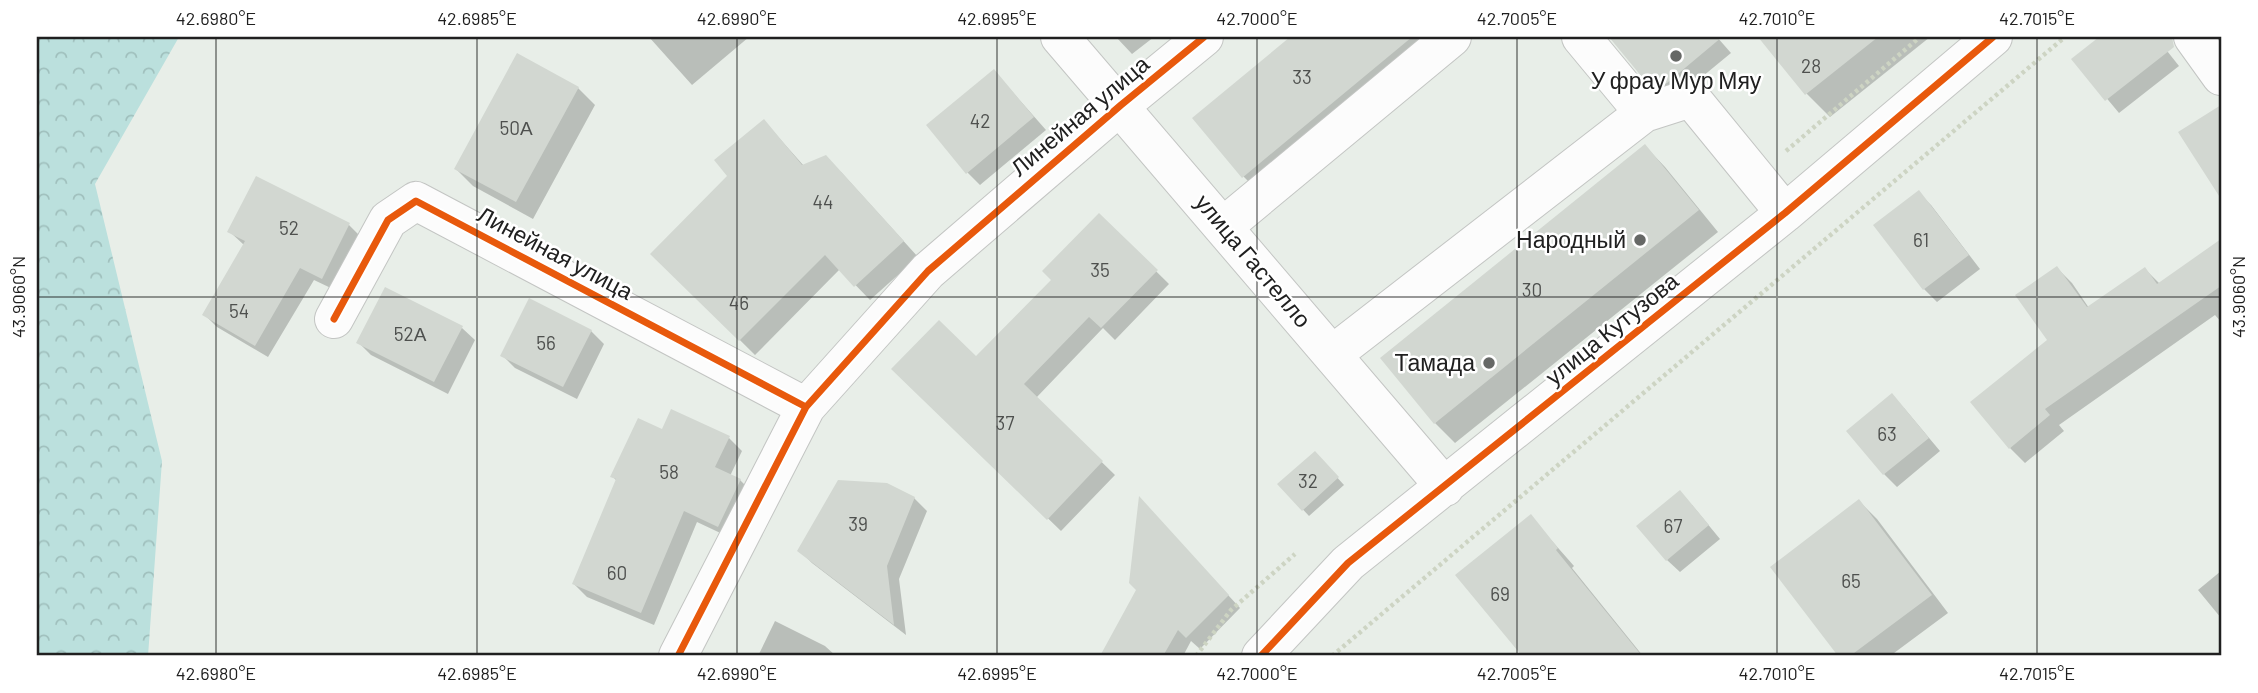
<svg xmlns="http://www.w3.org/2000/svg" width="2258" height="693" viewBox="0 0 2258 693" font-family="Barlow,sans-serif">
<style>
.forest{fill:url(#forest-crowns)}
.shadow{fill:#0003}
.building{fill:#d2d7d1}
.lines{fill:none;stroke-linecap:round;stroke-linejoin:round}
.minor-casing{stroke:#c3c5c3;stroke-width:40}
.path{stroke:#cdd4c3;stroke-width:4.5;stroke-dasharray:3.5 3.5;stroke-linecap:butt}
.minor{stroke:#fcfcfc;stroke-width:38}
.cycleway-casing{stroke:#fff;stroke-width:11}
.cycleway{stroke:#e8590c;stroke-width:7}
.ticks{fill:none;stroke:#202020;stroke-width:2;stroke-opacity:0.45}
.poi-dot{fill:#666866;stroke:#fff;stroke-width:2.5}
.labels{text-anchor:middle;stroke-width:5;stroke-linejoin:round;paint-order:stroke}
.number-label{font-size:19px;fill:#4e504e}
.poi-label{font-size:23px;fill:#202020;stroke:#fff;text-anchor:end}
.street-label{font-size:23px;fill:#202020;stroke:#fff}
.neatline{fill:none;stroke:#202020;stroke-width:2.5}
.ticks-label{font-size:18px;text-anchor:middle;fill:#202020}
</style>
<defs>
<pattern id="forest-crowns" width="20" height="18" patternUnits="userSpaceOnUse" patternTransform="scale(1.75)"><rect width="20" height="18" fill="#bbe0dd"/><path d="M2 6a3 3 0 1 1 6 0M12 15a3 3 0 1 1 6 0" fill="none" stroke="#a0c0bd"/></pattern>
</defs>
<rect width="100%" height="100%" fill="#e8eee8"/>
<!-- forest -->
<path class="forest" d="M37 37H179L95 184 162 461 148 656H37Z"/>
<!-- shadow -->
<path class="shadow" d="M649 37H749L692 85Z
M1116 37H1154L1132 54Z
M1293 37H1463L1267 200 1244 177 1195 118Z
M1610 37H1717L1731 53 1680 95 1666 100Z
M1762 37H1930L1830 117 1807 94 1761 38Z
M2102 37H2156L2179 66 2119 113 2074 59Z
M994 71 1046 130 980 185 967 172Z
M578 88 595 105 533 219 473 186 456 169Z
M764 121 804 166 841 172 918 257 870 300 840 269 755 355 653 254 730 177Z
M1645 146 1665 167 1718 232 1455 443 1435 423Z
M256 178 349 225 362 238 335 290 314 280 268 357 217 327 204 314 244 245 230 232Z
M1918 192 1931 205 1980 269 1937 302 1924 289Z
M1099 215 1169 284 1115 340 1103 328 1036 398 1115 475 1061 531 894 369 976 358 1053 280Z
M2221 242V322L2215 315 2059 425 2064 431 2025 463 2010 448 2050 341 2057 268 2072 283 2089 308 2145 269 2160 284Z
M462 328 475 340 448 394 371 355 358 342Z
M591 331 604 344 577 399 515 368 502 355Z
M1904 408 1940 451 1897 487 1884 474Z
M729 438 742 451 730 476 740 480 753 493 731 538 697 522 654 625 587 597 574 584 617 481 612 476Z
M1315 453 1344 485 1309 516 1280 485Z
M914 498 927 511 899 579 906 635 812 563 799 550Z
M1859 501 1877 519 1948 613 1890 656H1840L1772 567Z
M1692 505 1720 539 1680 572 1667 560Z
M1151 511 1240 608 1200 649 1191 641 1183 656H1102L1139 590Z
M1530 516 1574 566 1572 568 1643 656H1524L1458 575Z
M2221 571V618L2198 590Z
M775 621 825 646 836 656H758Z"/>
<!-- building -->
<path class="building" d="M1290 37H1412L1242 178 1192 118Z
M1609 37H1722L1667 83 1651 88Z
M1758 37H1878L1805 95Z
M2099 37H2172L2174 47 2105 101 2071 59Z
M517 53 579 87 516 202 454 169Z
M994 69 1034 117 966 174 926 125Z
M2221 105V199L2178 132Z
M764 119 802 165 826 155 904 241 854 287 825 255 739 341 650 254 727 176 714 160Z
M1645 144 1699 210 1434 424 1380 358Z
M256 176 350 223 322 279 300 268 255 346 202 315 245 241 227 232Z
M1919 190 1969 255 1923 290 1873 225Z
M1099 213 1158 270 1101 328 1089 317 1024 384 1103 461 1047 520 891 369 939 320 976 356 1051 280 1042 271Z
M2221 239V286L2045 409 2050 415 2009 449 1970 402 2047 340 2015 295 2057 266 2087 307 2145 267 2157 284Z
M385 287 463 326 434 382 356 343Z
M529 298 592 330 563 387 500 356Z
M1892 393 1929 438 1883 475 1846 431Z
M671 409 730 436 715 467 741 479 718 527 684 511 641 613 572 584 616 479 610 477 638 418 662 429Z
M1315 451 1339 477 1302 511 1277 484Z
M838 480 887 483 915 497 887 566 894 625 797 551Z
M1680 490 1709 525 1666 561 1636 526Z
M1139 496 1229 595 1186 638 1178 630 1163 656H1100L1136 590 1129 583Z
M1859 499 1932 595 1850 656H1838L1770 567Z
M1531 514 1558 548 1556 550 1642 656H1522L1455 575Z"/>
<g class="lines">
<defs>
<path id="minor" d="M1060 37 1445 487
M1581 37 1644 113
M2193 37 2221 76
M1224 226 1452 37
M334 319 388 220 416 201 806 407
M1333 354 1644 113 1691 98 1785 213
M678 656 806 407 928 271 1121 105 1204 37
M1261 656 1348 563 1785 213 1993 37"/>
</defs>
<!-- minor casing -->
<use href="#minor" class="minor-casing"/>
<!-- path -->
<path class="path" d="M1786 151 1920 37
M1196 656 1231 610 1295 554
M1332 656 2065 37"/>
<!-- minor -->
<use href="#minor" class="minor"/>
<defs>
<path id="cycleway" d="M334 319 388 220 416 201 806 407
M678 656 806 407 928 271 1121 105 1204 37
M1261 656 1348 563 1785 213 1993 37"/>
</defs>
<!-- cycleway casing -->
<use href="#cycleway" class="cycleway-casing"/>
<!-- cycleway -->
<use href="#cycleway" class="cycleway"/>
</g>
<!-- ticks -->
<path class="ticks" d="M216 37V656M477 37V656M737 37V656M997 37V656M1257 37V656M1517 37V656M1777 37V656M2037 37V656M37 297H2221"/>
<!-- markers -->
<g class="poi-dot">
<circle cx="1676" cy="56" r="7"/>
<circle cx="1640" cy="240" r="7"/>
<circle cx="1489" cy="363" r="7"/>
</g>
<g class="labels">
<!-- number labels -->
<g class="number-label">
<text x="1811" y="73">28</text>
<text x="1302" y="84">33</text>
<text x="980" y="128">42</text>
<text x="516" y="135">50А</text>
<text x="823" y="209">44</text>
<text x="289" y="235">52</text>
<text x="1921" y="247">61</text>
<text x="1100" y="277">35</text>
<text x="1532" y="297">30</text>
<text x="739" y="310">46</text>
<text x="239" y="318">54</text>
<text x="410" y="341">52А</text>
<text x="546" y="350">56</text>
<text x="1005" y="430">37</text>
<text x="1887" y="441">63</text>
<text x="669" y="479">58</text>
<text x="1308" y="488">32</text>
<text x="858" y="531">39</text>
<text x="1673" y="533">67</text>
<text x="617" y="580">60</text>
<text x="1851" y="588">65</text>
<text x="1500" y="601">69</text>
</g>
<!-- poi labels -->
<g class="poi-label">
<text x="1676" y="89" text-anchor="middle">У фрау Мур Мяу</text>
<text x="1626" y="248">Народный</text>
<text x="1475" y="371">Тамада</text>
</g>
<!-- street labels -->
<g class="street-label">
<text transform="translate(1080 116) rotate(-40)" y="8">Линейная улица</text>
<text transform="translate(555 253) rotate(28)" y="8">Линейная улица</text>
<text transform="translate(1253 261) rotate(50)" y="8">улица Гастелло</text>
<text transform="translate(1612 329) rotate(-39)" y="8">улица Кутузова</text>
</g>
</g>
<!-- border -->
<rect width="2258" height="693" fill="none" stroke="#ffffff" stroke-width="77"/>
<rect x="38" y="38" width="2182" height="616" class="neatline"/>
<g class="ticks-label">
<text x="216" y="25">42.6980°E</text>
<text x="477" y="25">42.6985°E</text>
<text x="737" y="25">42.6990°E</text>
<text x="997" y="25">42.6995°E</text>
<text x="1257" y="25">42.7000°E</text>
<text x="1517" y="25">42.7005°E</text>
<text x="1777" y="25">42.7010°E</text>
<text x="2037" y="25">42.7015°E</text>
<text transform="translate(19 297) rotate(-90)" y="6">43.9060°N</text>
<text transform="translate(2239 297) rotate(-90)" y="6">43.9060°N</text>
<text x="216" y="680">42.6980°E</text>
<text x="477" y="680">42.6985°E</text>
<text x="737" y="680">42.6990°E</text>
<text x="997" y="680">42.6995°E</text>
<text x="1257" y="680">42.7000°E</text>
<text x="1517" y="680">42.7005°E</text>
<text x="1777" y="680">42.7010°E</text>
<text x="2037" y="680">42.7015°E</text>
</g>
</svg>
